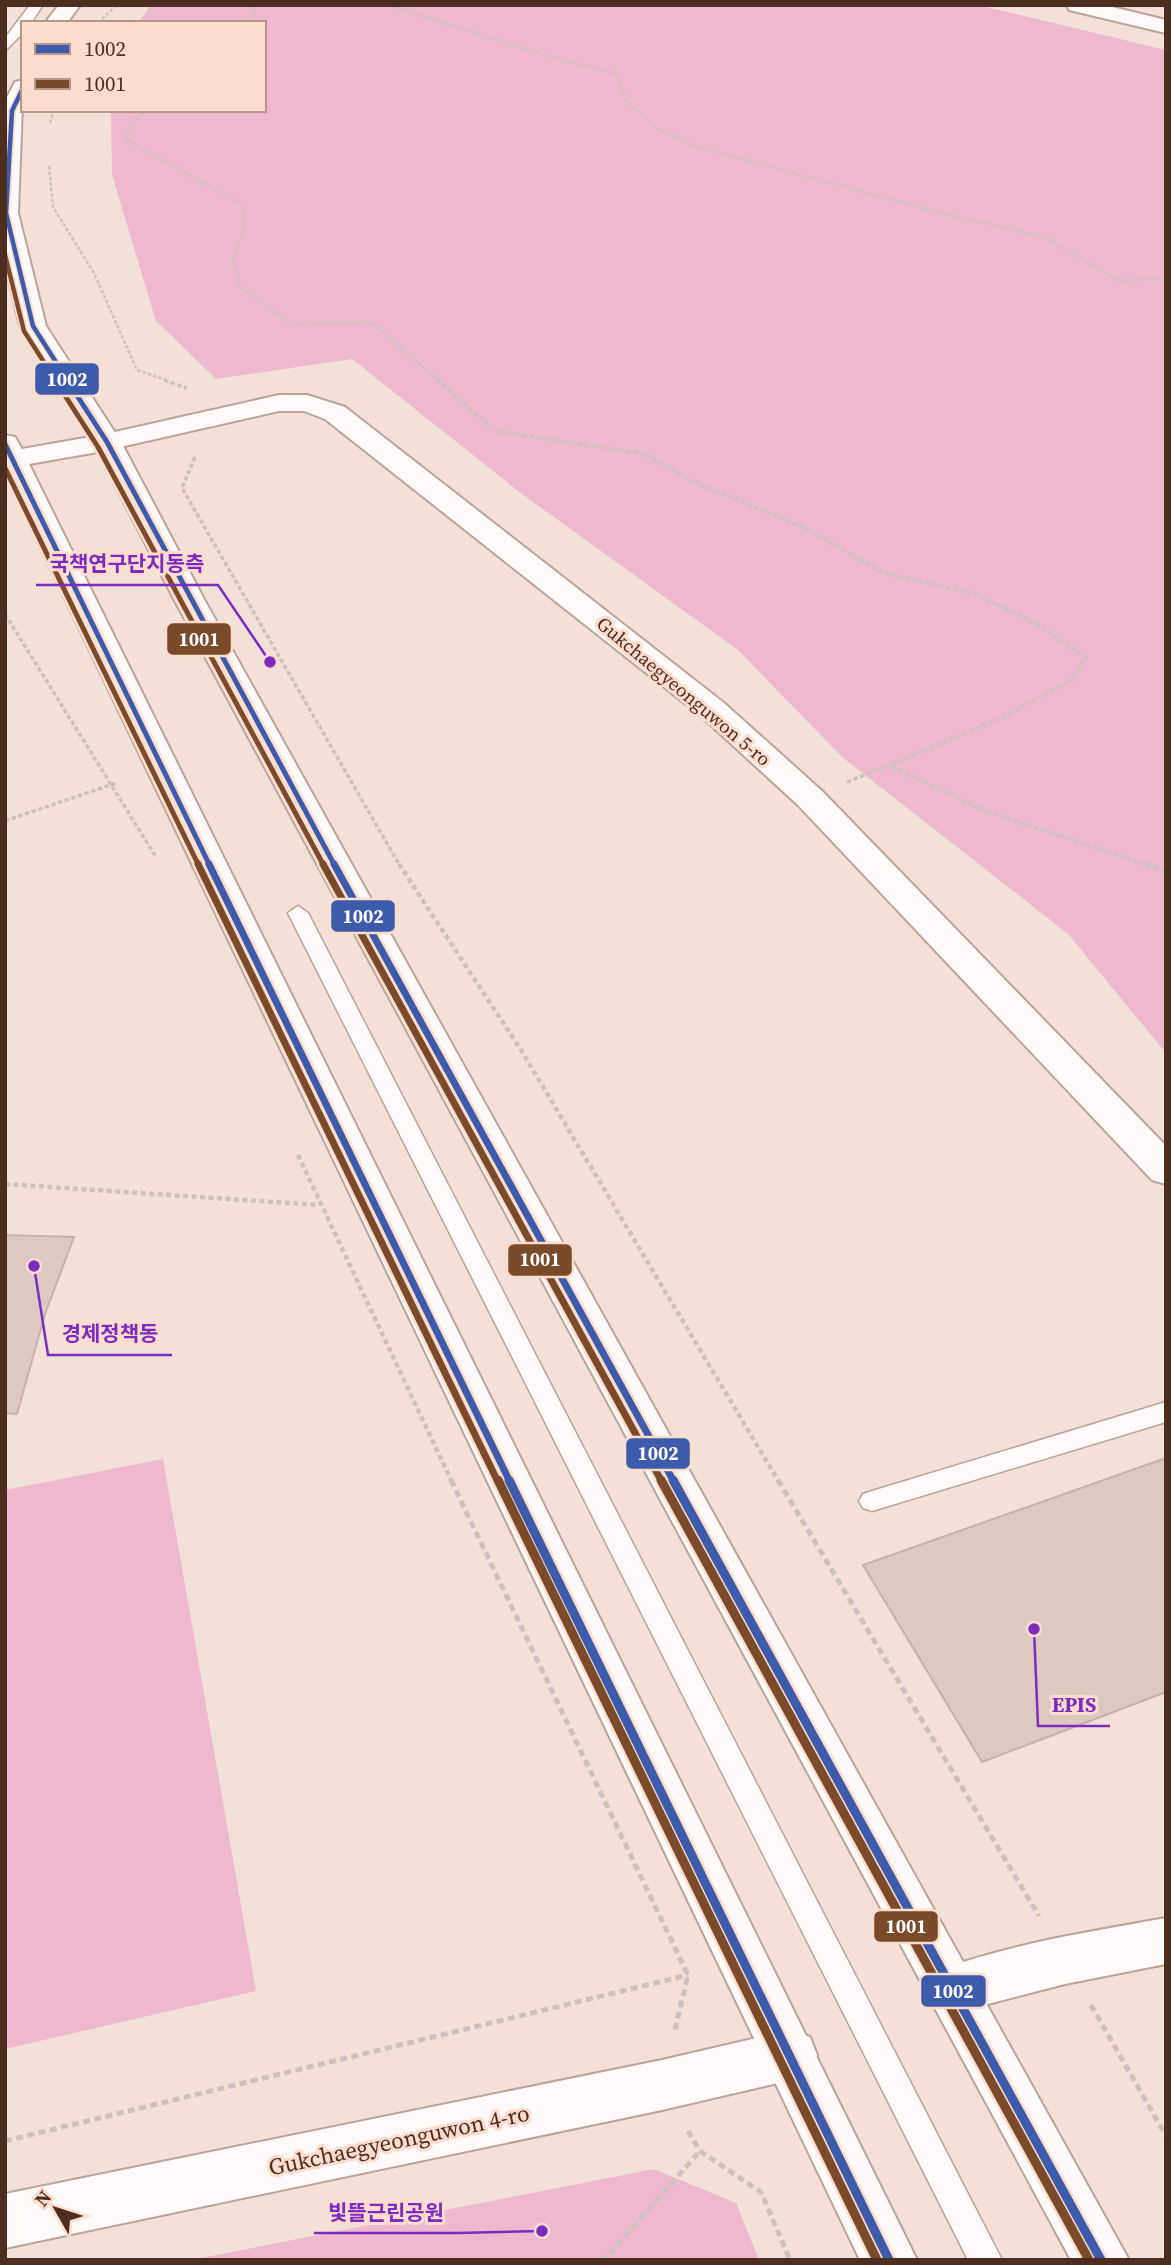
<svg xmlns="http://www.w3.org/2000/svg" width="1171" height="2265" viewBox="0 0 1171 2265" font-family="'Source Serif 4','Noto Sans KR',serif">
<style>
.green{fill:#eeb9ce}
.building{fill:#dec8c2;stroke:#c8b0ab;stroke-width:2}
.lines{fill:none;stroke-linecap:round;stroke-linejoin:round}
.lane-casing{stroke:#baa49a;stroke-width:3}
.street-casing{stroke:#baa49a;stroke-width:4}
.secondary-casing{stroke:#baa49a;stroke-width:4}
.path-far3{stroke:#cec2bf;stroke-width:2.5;stroke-dasharray:3.5 2;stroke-linecap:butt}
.path-far2{stroke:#cec2bf;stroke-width:3.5;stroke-dasharray:4.5 2.5;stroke-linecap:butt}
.path-far1{stroke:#cec2bf;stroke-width:4.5;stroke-dasharray:5 3.5;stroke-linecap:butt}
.path{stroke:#cec2bf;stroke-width:5;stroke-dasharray:7 4.5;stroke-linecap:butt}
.lane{fill:#fdfaf9;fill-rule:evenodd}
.street{fill:#fdfaf9;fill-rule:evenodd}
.secondary{fill:#fdfaf9;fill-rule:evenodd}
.bus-1-far3-casing{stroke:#feddce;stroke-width:8}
.bus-1-far2-casing{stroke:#feddce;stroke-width:10}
.bus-1-far1-casing{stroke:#feddce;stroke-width:12}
.bus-1-casing{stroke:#feddce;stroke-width:14}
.bus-2-far3-casing{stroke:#feddce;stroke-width:8}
.bus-2-far2-casing{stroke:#feddce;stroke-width:10}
.bus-2-far1-casing{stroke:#feddce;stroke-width:12}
.bus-2-casing{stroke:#feddce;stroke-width:14}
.bus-1-far3{stroke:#3d5bab;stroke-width:4.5}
.bus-1-far2{stroke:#3d5bab;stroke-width:5}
.bus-1-far1{stroke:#3d5bab;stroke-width:7}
.bus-1{stroke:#3d5bab;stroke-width:9}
.bus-2-far3{stroke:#7a4b2a;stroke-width:4.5}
.bus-2-far2{stroke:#7a4b2a;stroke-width:5}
.bus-2-far1{stroke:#7a4b2a;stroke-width:7}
.bus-2{stroke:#7a4b2a;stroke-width:9}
.labels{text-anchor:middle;stroke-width:6;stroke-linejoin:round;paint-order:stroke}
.street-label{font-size:19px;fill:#4d2e1e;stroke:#feddce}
.near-street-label{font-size:23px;fill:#4d2e1e;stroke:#feddce}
.leader{fill:none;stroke:#7b2cbf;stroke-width:2.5}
.callout-dot{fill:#7b2cbf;stroke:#feddce;stroke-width:2.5}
.callout-label{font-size:21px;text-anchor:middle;font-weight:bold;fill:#7b2cbf;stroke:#feddce;stroke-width:6;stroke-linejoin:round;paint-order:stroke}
.line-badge{stroke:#feddce;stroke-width:2.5}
.badge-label{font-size:19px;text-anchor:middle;font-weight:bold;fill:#fff}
</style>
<rect width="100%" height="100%" fill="#f3e1d9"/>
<!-- green -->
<path class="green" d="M151 5H978L1166 50V1053L1068 934 842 757 738 650 522 494 352 359 216 379 156 321 112 175 111 110H264V23H138Z
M163 1459 256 1991 5 2049V1490Z
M654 2169 736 2203 759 2260H191Z"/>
<!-- building -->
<path class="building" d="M5 1235 74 1237 45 1314 17 1414 5 1413Z
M1166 1458V1692L982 1762 863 1565Z"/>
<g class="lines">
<defs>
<path id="lane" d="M30 5H43L31 23H23V33L5 51V38Z
M298 906 308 913 1002 2260H968L288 913Z
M1166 1402V1422L872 1511 863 1508 859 1501 863 1494 872 1491Z"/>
<path id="street" d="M1067 5H1104L1166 20V33L1069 10Z
M279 395H307L345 407 724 703 822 791 1166 1146V1184L1152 1180 798 805 702 717 325 419 304 411H279L107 450 97 448 93 442 97 436Z
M1166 1918V1964L1065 1984 953 2013 935 2006 927 1989 935 1972C1008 1944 1089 1932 1166 1918Z
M791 2030 810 2037 817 2055 810 2073 791 2080 662 2110 5 2248V2194L662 2060Z"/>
<path id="secondary" d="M59 5H80L67 23H45Z
M23 80 18 213 46 326 121 442 205 601 1129 2260H1071L175 601 98 452 29 464 917 2260H860L5 473V435L15 437 22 449 90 437 20 326 5 263V101L15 82Z"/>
</defs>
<!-- lane casing -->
<use href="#lane" class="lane-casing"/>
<!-- street casing -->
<use href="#street" class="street-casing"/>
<!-- secondary casing -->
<use href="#secondary" class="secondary-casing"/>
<!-- path-far3 -->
<path class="path-far3" d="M388 5 561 60 614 72 628 103 658 129 694 146 945 214 1045 237 1119 281 1166 278
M102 19 117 5
M250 23 255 12 252 5
M147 110 135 120 125 139 243 205 245 226 233 260 241 288 292 324 372 323 439 381
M50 123 54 110
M49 166 53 207 94 273 137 370 169 381"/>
<!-- path-far2 -->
<path class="path-far2" d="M164 380 187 388
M437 380 495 431 644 454 694 482 803 527 882 572 972 593 1034 622 1085 657 1072 680 1002 718 889 765
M195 457 182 488 400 866
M5 614 156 857
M847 782 889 765 981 809 1150 866
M5 821 116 783"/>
<!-- path-far1 -->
<path class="path-far1" d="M399 864 521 1050 779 1482
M1145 864 1166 871
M298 1155 452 1482
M5 1184 319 1205"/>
<!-- path -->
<path class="path" d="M451 1480 688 1975 675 2030
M778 1480 1039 1916
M1091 2005 1166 2136
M688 2131 700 2151 761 2192 790 2260
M5 2141 688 1975
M600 2260 611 2252 700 2151"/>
<!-- lane -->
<use href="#lane" class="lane"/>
<!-- street -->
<use href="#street" class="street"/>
<!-- secondary -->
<use href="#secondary" class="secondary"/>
<defs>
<path id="bus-1-far3" d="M23 88 12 111 6 213 33 326 68 381"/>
<path id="bus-1-far2" d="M67 380 107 442 335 866
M5 444 210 866"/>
<path id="bus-1-far1" d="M209 864 510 1482
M334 864 674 1482"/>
<path id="bus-1" d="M509 1480 889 2260
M673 1480 1101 2260"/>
<path id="bus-2-far3" d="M5 255 24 331 56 381"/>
<path id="bus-2-far2" d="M55 380 98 447 324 866
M5 468 199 866"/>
<path id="bus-2-far1" d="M198 864 498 1482
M323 864 662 1482"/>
<path id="bus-2" d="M498 1480 877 2260
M661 1480 1089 2260"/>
</defs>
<!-- bus-1-far3 casing -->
<use href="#bus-1-far3" class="bus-1-far3-casing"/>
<!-- bus-1-far2 casing -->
<use href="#bus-1-far2" class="bus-1-far2-casing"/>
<!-- bus-1-far1 casing -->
<use href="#bus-1-far1" class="bus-1-far1-casing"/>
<!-- bus-1 casing -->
<use href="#bus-1" class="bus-1-casing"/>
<!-- bus-2-far3 casing -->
<use href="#bus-2-far3" class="bus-2-far3-casing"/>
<!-- bus-2-far2 casing -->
<use href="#bus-2-far2" class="bus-2-far2-casing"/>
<!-- bus-2-far1 casing -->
<use href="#bus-2-far1" class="bus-2-far1-casing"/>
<!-- bus-2 casing -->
<use href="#bus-2" class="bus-2-casing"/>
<!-- bus-1-far3 -->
<use href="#bus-1-far3" class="bus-1-far3"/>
<!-- bus-1-far2 -->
<use href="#bus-1-far2" class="bus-1-far2"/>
<!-- bus-1-far1 -->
<use href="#bus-1-far1" class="bus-1-far1"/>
<!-- bus-1 -->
<use href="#bus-1" class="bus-1"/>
<!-- bus-2-far3 -->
<use href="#bus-2-far3" class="bus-2-far3"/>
<!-- bus-2-far2 -->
<use href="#bus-2-far2" class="bus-2-far2"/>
<!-- bus-2-far1 -->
<use href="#bus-2-far1" class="bus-2-far1"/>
<!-- bus-2 -->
<use href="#bus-2" class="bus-2"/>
</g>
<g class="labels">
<!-- street labels -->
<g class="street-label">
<text transform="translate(684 691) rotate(40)" y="7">Gukchaegyeonguwon 5-ro</text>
</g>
<!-- near-street labels -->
<g class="near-street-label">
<text transform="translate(399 2140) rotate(-12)" y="8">Gukchaegyeonguwon 4-ro</text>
</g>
</g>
<!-- callouts -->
<path class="leader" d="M270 662L218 585H36M34 1266L48 1355H172M1034 1629L1038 1726H1110M542 2231L458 2233H314"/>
<g class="callout-dot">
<circle cx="270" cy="662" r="7"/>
<circle cx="34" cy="1266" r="7"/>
<circle cx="1034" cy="1629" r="7"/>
<circle cx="542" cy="2231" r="7"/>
</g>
<g class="callout-label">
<text x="127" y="571">국책연구단지동측</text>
<text x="110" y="1341">경제정책동</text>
<text x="1074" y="1712">EPIS</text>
<text x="386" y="2220">빛뜰근린공원</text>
</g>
<g class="line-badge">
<rect x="34" y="362" width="66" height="34" rx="7" fill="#3d5bab"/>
<rect x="166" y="622" width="66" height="34" rx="7" fill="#7a4b2a"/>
<rect x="330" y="899" width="66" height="34" rx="7" fill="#3d5bab"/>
<rect x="507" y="1243" width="66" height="34" rx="7" fill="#7a4b2a"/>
<rect x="625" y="1437" width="66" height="33" rx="7" fill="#3d5bab"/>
<rect x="873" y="1910" width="66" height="33" rx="7" fill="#7a4b2a"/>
<rect x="920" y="1974" width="67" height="34" rx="7" fill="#3d5bab"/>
</g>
<g class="badge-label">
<text x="67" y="386">1002</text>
<text x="199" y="646">1001</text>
<text x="363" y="923">1002</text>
<text x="540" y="1266">1001</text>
<text x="658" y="1460">1002</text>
<text x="906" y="1933">1001</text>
<text x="953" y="1998">1002</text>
</g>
<!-- border -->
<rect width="1171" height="2265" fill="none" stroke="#4d2e1e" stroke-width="14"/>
<!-- legend -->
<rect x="21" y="21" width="245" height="91" fill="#feddce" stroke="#b79788" stroke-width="2"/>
<rect x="35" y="44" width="35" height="10" fill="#3d5bab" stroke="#b79788" stroke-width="2"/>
<text x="84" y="56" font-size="21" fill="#4d2e1e">1002</text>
<rect x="35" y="79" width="35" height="10" fill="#7a4b2a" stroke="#b79788" stroke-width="2"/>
<text x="84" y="91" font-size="21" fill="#4d2e1e">1001</text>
<!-- north arrow -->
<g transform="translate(56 2209) rotate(309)" stroke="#feddce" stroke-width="5" paint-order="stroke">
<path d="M0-5L12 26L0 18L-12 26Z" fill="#4d2e1e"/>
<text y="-10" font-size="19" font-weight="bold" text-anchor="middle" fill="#4d2e1e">N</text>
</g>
</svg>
